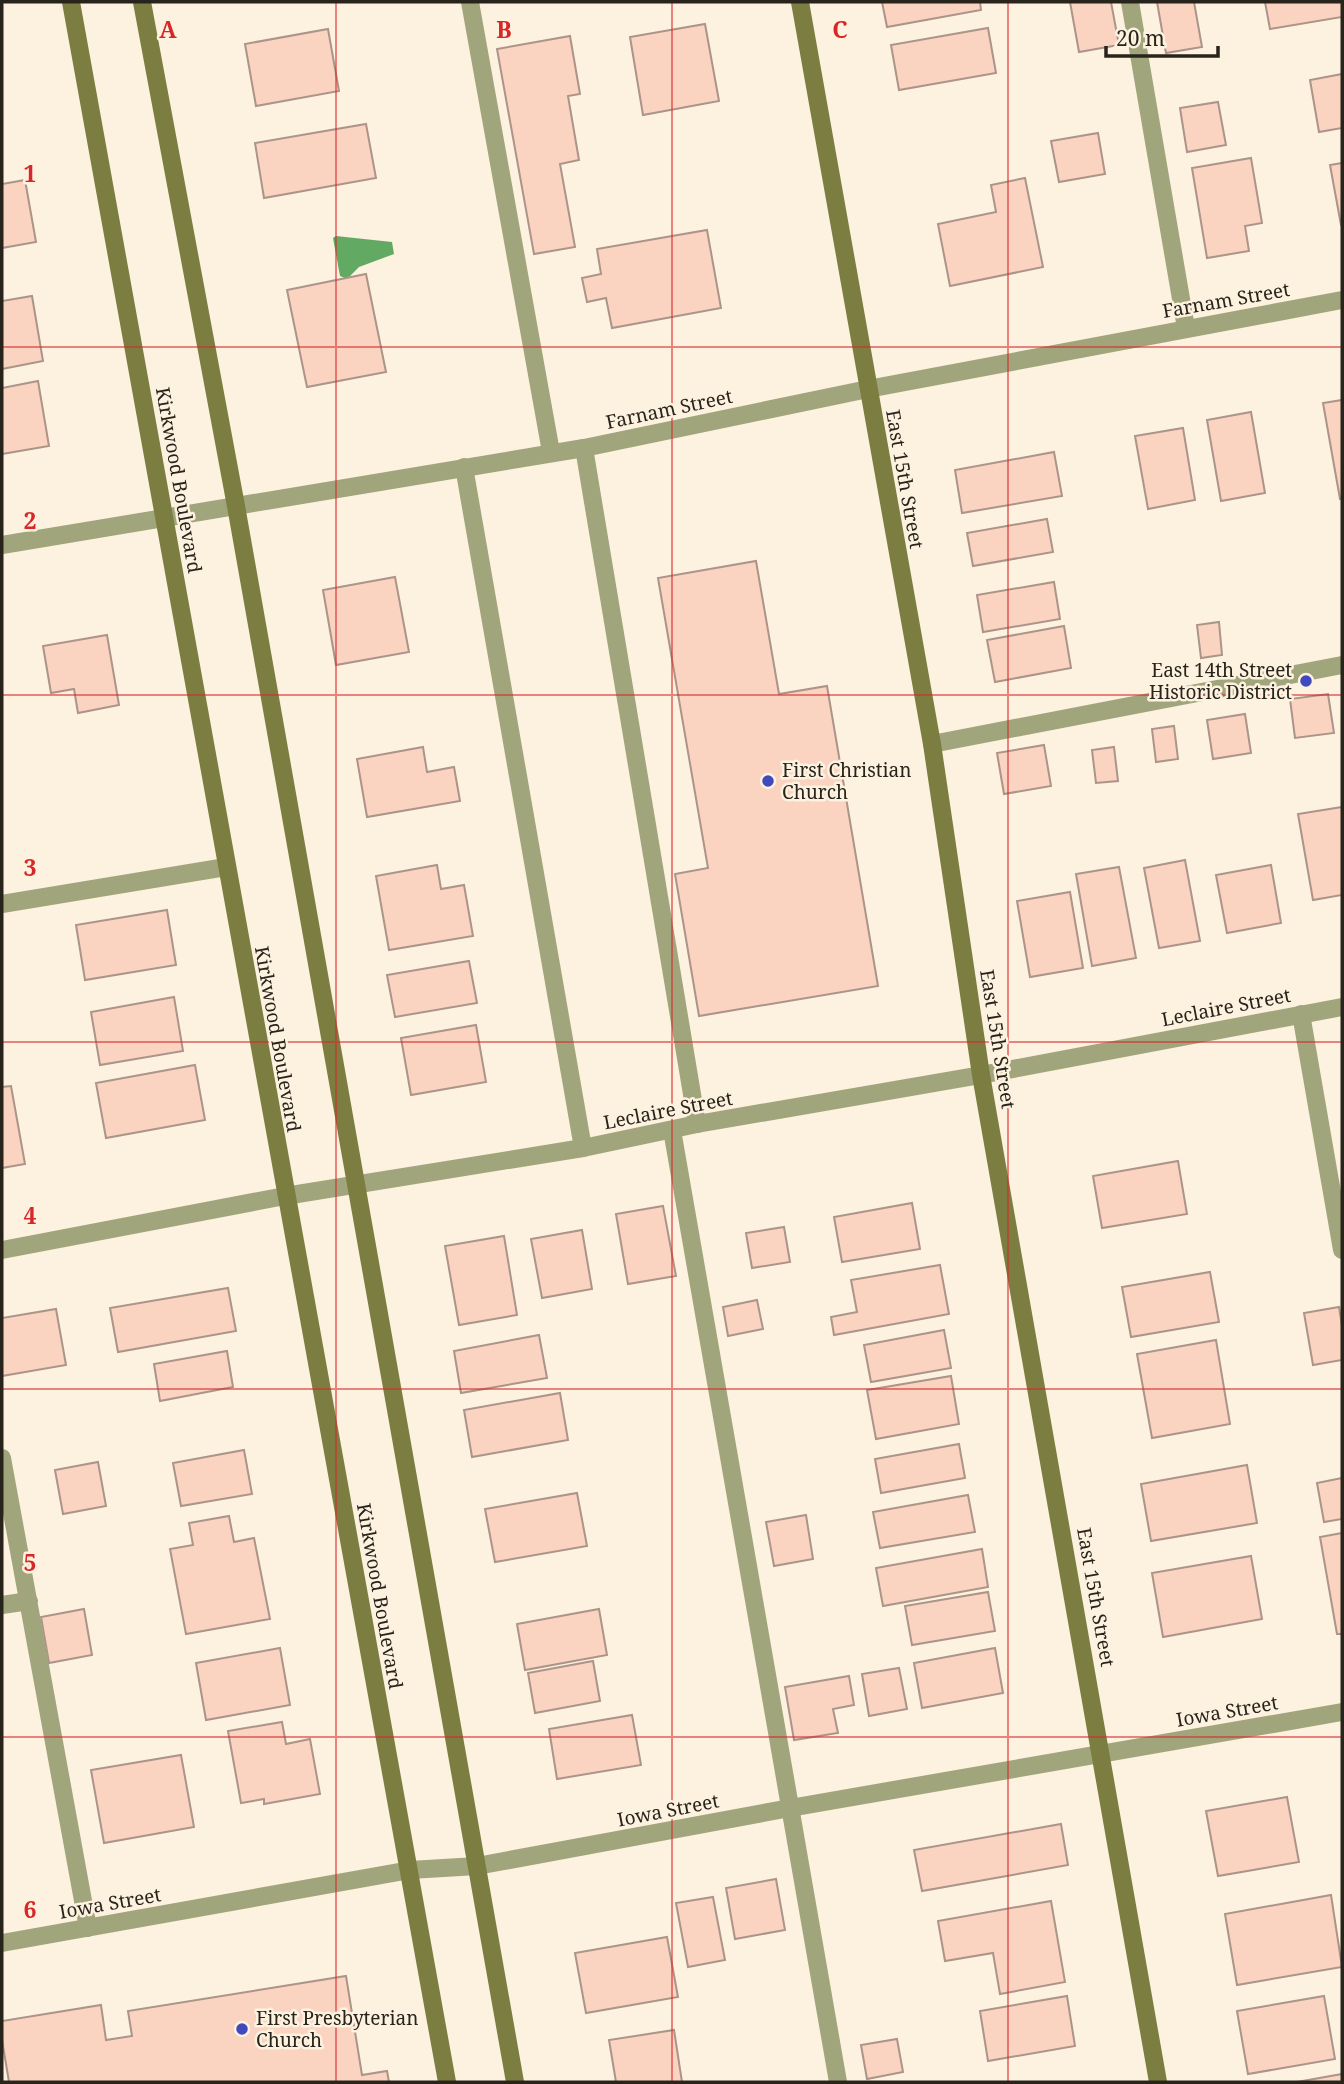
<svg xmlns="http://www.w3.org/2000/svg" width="1344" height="2084" viewBox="0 0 1344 2084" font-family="'Noto Serif',serif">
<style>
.water{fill:#62aa64}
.building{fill:#fad3c1;stroke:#ac9489;stroke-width:2}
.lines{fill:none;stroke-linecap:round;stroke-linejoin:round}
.lane{stroke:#a1a57c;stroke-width:18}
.street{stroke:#a1a57c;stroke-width:18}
.secondary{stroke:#7b7e40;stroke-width:18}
.grid{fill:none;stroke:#d62828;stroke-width:2;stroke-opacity:0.55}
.poi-dot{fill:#404abe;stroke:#fdf1df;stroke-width:2.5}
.labels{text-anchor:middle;stroke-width:5;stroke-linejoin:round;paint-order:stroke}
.street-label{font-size:19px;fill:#29241b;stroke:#fdf1df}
.poi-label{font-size:19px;fill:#29241b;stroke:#fdf1df;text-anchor:start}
.grid-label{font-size:23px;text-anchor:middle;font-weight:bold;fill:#d62828;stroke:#fdf1df;stroke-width:5;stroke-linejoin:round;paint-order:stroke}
</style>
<rect width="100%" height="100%" fill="#fdf1df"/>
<!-- water -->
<path class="water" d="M336 236 392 242 394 254 359 267 347 279 340 276 333 238Z"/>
<!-- building -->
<path class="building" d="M882 2H980L981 10 887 27Z
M1070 2H1111L1119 45 1079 52Z
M1157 2H1194L1202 47 1166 53Z
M1265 2H1342V17L1270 29Z
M705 24 719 101 643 115 630 37Z
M988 28 996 73 899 90 891 45Z
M328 29 339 91 256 106 245 44Z
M570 36 580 94 568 96 579 160 560 164 575 247 534 254 497 49Z
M1342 74V128L1319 132 1310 80Z
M1218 102 1226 145 1187 152 1180 108Z
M366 124 376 178 264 198 255 143Z
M1098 133 1105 174 1059 182 1051 141Z
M1251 158 1262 223 1245 226 1249 251 1207 258 1192 168Z
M1342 163V225H1341L1330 165Z
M1025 178 1043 267 950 286 938 224 996 212 991 185Z
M25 180 36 242 2 248V184Z
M707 230 721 308 612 328 606 298 587 302 582 278 601 274 597 249Z
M366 274 386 372 307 387 287 290Z
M32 296 43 361 2 369V301Z
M38 381 49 446 2 454V388Z
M1342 400V499H1340L1323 403Z
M1251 412 1265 493 1221 501 1207 420Z
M1183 428 1195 500 1148 509 1135 436Z
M1054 452 1062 496 962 513 955 470Z
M1047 519 1053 552 973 566 967 533Z
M756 561 779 694 827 686 878 986 699 1016 675 874 708 868 658 578Z
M395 577 409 652 336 665 323 590Z
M1054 582 1060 619 983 632 977 595Z
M1219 622 1222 655 1201 658 1197 625Z
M1064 626 1071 668 995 682 987 640Z
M107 635 119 705 78 713 74 689 51 693 43 646Z
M1328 694 1334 733 1295 738 1290 699Z
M1245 714 1251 753 1213 759 1207 720Z
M1174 726 1178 759 1156 762 1152 729Z
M1044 745 1051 786 1004 794 997 753Z
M423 747 427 772 454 767 460 801 367 817 357 759Z
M1114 747 1118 781 1096 783 1092 750Z
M1342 807V895L1313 900 1298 814Z
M1185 860 1200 941 1159 948 1144 868Z
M437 865 441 889 464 885 473 936 389 950 376 876Z
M1271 865 1281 923 1227 933 1216 875Z
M1119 867 1136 958 1092 966 1076 874Z
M1070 892 1083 968 1030 977 1017 901Z
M167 910 176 965 85 980 76 925Z
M469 961 477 1003 395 1017 387 975Z
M174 997 183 1051 100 1065 91 1012Z
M476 1025 486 1082 411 1095 401 1038Z
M195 1065 205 1120 106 1138 96 1083Z
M11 1086 25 1164 2 1168V1087Z
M1178 1161 1187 1214 1102 1228 1093 1176Z
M912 1203 920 1249 842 1262 834 1217Z
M663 1206 676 1276 628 1284 616 1214Z
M784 1227 790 1262 752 1268 746 1233Z
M582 1230 592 1289 542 1298 531 1239Z
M504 1236 517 1315 459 1325 445 1246Z
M940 1265 949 1314 834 1335 831 1317 857 1312 851 1280Z
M1210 1272 1219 1322 1131 1337 1122 1287Z
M228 1288 236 1331 118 1352 110 1308Z
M757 1300 763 1329 728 1336 723 1307Z
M1339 1307 1342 1326V1360L1313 1365 1304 1313Z
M56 1309 66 1365 2 1376V1318Z
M944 1330 951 1368 871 1382 864 1345Z
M539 1335 547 1378 461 1393 454 1351Z
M1216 1340 1230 1424 1152 1438 1137 1354Z
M227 1351 233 1387 160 1401 154 1364Z
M951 1376 959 1424 876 1439 867 1390Z
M560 1393 568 1440 472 1457 464 1410Z
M959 1444 965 1478 881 1493 875 1459Z
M244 1450 252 1494 181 1506 173 1463Z
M98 1462 106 1506 63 1514 55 1470Z
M1247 1465 1257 1523 1151 1541 1141 1484Z
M1342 1478V1519L1324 1522 1317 1483Z
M577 1493 587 1546 495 1562 485 1509Z
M968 1495 975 1532 880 1548 873 1512Z
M806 1515 813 1559 774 1566 766 1522Z
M229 1516 234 1542 254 1538 270 1619 186 1634 170 1549 193 1545 189 1523Z
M1342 1533V1634H1337L1320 1537Z
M982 1549 988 1587 883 1606 876 1568Z
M1251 1556 1262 1619 1163 1637 1152 1573Z
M988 1592 995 1631 912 1645 905 1606Z
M84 1609 92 1655 49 1663 41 1617Z
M599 1609 607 1655 525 1670 517 1624Z
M280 1648 290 1705 206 1720 196 1663Z
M995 1648 1003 1693 922 1708 914 1663Z
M593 1661 600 1701 535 1713 528 1673Z
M899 1668 907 1709 869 1716 862 1674Z
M849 1676 854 1705 833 1709 838 1733 794 1740 785 1687Z
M632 1715 641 1765 557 1779 549 1729Z
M282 1722 286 1744 310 1739 320 1794 264 1804V1799L241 1803 228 1731Z
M181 1755 194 1827 104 1843 91 1770Z
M1287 1797 1299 1862 1218 1876 1206 1811Z
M1061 1824 1068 1865 922 1891 914 1850Z
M776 1879 785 1930 735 1939 726 1888Z
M1331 1895 1342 1967 1237 1985 1225 1914Z
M713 1897 725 1960 688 1967 676 1903Z
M1051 1901 1065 1982 1000 1994 993 1953 945 1961 938 1921Z
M667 1937 678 1997 586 2013 575 1953Z
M346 1976 362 2075 387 2071 389 2082H9L2 2040V2021L101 2005 106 2040 132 2036 128 2011Z
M1067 1996 1075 2046 988 2061 980 2011Z
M1324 1996 1335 2059 1248 2074 1237 2011Z
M674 2030 682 2082H616L609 2040Z
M897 2039 903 2072 867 2079 861 2045Z
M1342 2074V2082H1297Z"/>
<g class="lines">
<!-- lane -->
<path class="lane" d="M470 2 551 452
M1130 2 1186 328
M584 448 697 1124
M464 467 583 1148
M932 744 1342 665
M2 904 226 867
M1301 1014 1342 1250
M672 1130 838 2082
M2 1458 88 1928
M2 1605 29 1601"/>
<!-- street -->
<path class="street" d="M2 545 584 448 868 389 1342 300
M2 1250 285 1196 583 1148 697 1124 981 1075 1342 1007
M2 1943 410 1870 477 1866 790 1808 1342 1712"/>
<!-- secondary -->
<path class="secondary" d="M71 2 447 2082
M142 2 236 506 515 2082
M800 2 932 744 981 1075 1158 2082"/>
</g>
<!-- grid -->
<path class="grid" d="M336 2V2082M672 2V2082M1008 2V2082M2 347H1342M2 695H1342M2 1042H1342M2 1389H1342M2 1737H1342"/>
<!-- markers -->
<g class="poi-dot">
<circle cx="1306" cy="681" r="7"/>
<circle cx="768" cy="781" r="7"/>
<circle cx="242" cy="2029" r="7"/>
</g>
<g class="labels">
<!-- street labels -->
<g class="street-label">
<text transform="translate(1226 300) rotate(-10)" y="7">Farnam Street</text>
<text transform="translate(669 409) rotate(-12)" y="7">Farnam Street</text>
<text transform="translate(905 479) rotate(80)" y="7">East 15th Street</text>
<text transform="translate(179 480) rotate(80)" y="7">Kirkwood Boulevard</text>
<text transform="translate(1226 1007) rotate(-11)" y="7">Leclaire Street</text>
<text transform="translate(278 1039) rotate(80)" y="7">Kirkwood Boulevard</text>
<text transform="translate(998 1039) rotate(81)" y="7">East 15th Street</text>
<text transform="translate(668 1110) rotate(-11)" y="7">Leclaire Street</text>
<text transform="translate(380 1596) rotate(80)" y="7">Kirkwood Boulevard</text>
<text transform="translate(1096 1597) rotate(80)" y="7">East 15th Street</text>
<text transform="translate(1227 1711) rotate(-10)" y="7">Iowa Street</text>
<text transform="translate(668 1810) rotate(-11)" y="7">Iowa Street</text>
<text transform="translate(110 1903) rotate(-10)" y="7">Iowa Street</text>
</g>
<!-- poi labels -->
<g class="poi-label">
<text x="1292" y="677" text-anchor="end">East 14th Street<tspan x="1292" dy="22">Historic District</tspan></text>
<text x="782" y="777">First Christian<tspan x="782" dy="22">Church</tspan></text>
<text x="256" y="2025">First Presbyterian<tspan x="256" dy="22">Church</tspan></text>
</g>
</g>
<g class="grid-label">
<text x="168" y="38">A</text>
<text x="504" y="38">B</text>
<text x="840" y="38">C</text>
<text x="30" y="182">1</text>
<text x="30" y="529">2</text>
<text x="30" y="876">3</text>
<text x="30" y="1224">4</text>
<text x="30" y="1571">5</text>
<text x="30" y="1918">6</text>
</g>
<!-- border -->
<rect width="1344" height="2084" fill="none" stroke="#29241b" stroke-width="7"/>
<!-- scale -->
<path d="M1106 46v10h112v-10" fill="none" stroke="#29241b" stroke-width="3.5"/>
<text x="1116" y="46" font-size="21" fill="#29241b" stroke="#fdf1df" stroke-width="5" paint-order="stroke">20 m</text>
</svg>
